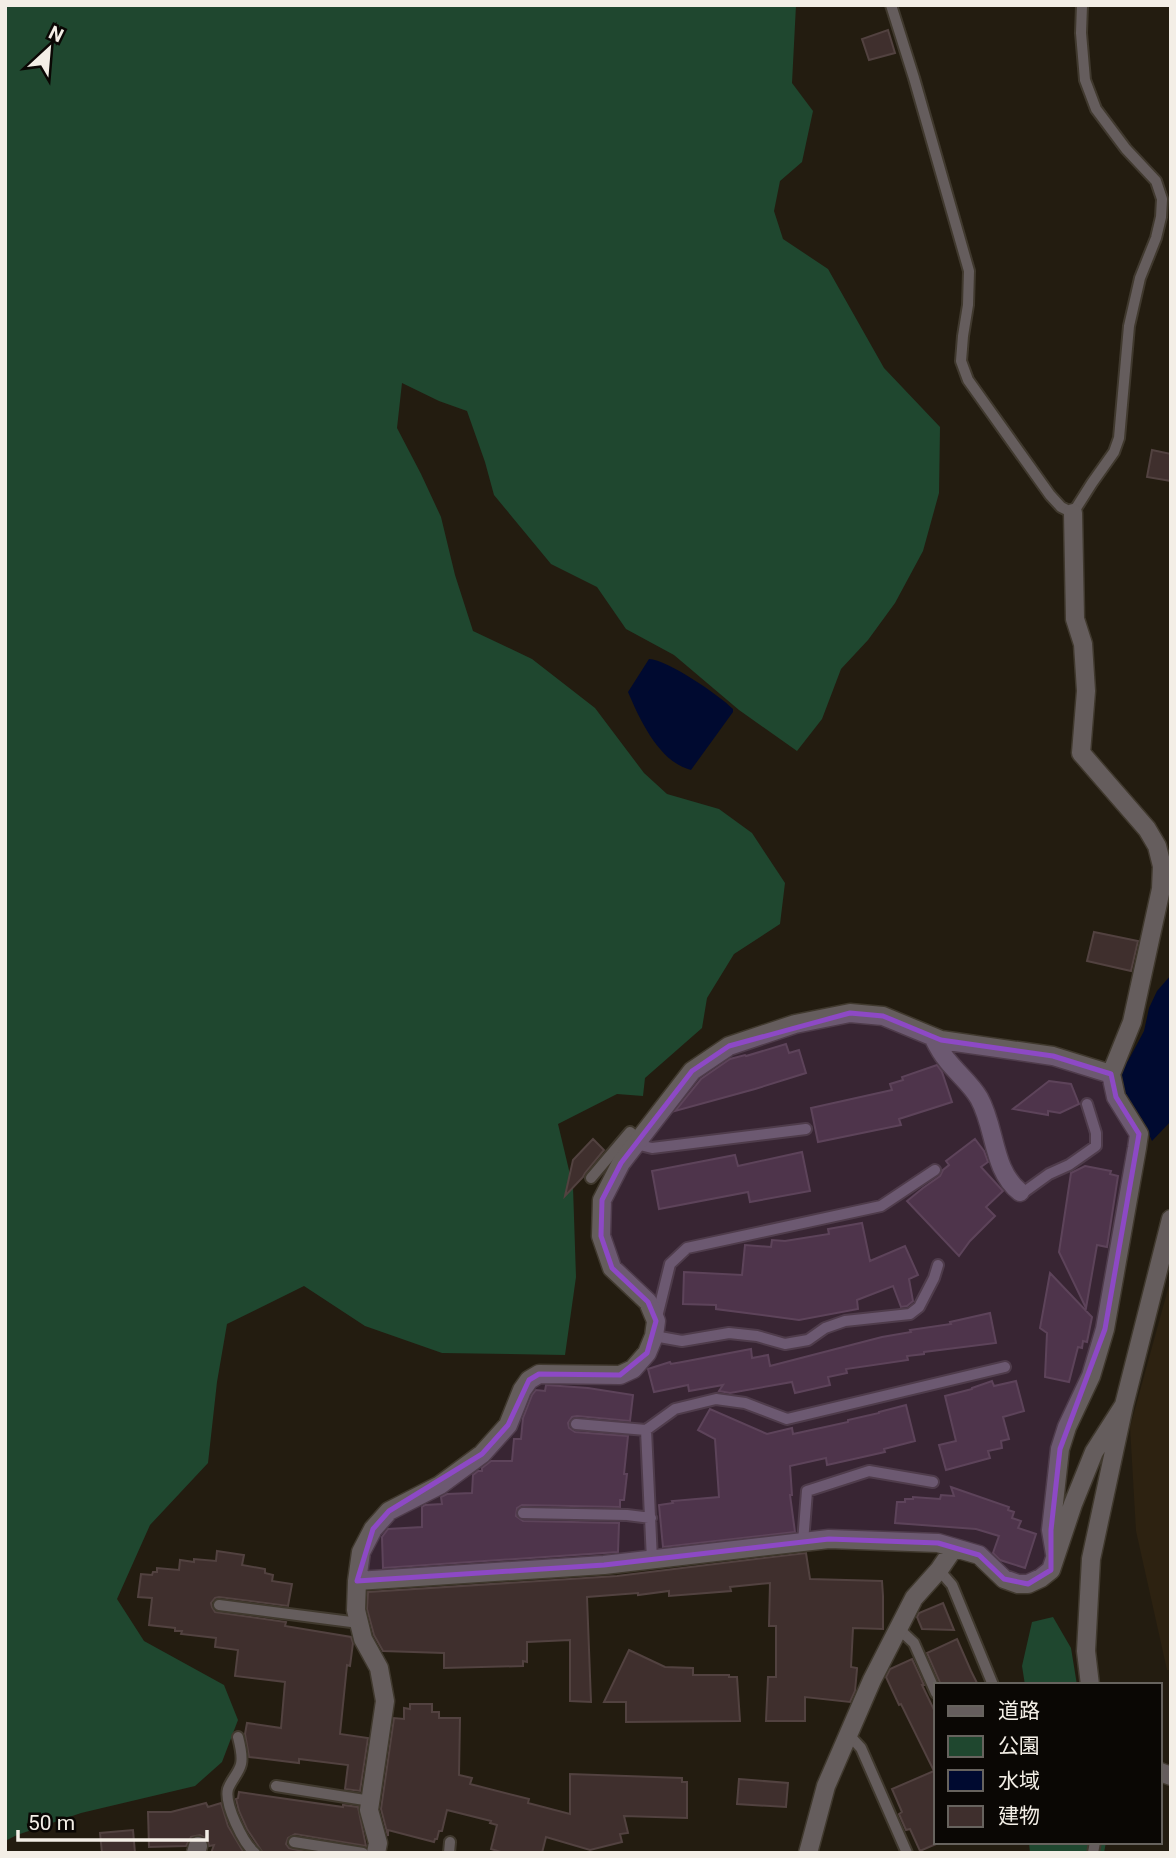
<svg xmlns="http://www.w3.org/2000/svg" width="1176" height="1858" viewBox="0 0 1176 1858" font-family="Roboto,'Noto Sans JP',sans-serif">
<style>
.built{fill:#2d2211}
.green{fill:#1f472f}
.water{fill:#000a30}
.building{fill:#3f2f2d;stroke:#524240;stroke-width:2}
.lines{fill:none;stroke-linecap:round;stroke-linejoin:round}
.lane-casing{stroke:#40392e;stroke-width:14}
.street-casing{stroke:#40392e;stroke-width:21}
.lane{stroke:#655d5d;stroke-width:10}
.street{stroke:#655d5d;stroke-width:18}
.marked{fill:#8d49c5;fill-opacity:0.2;stroke:#8d49c5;stroke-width:5;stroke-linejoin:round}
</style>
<rect width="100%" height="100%" fill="#231c10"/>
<!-- built -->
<path class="built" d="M1171 1278V1670H1167L1136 1531 1130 1427Z"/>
<!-- green -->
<path class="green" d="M5 5H796L792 83 813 111 802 162 780 181 774 211 783 239 828 269 884 368 940 427 939 493 923 551 895 603 868 640 841 669 822 719 797 751 739 710 674 655 626 629 597 587 551 564 494 495 485 462 467 411 439 401 402 383 397 428 421 474 441 517 455 575 473 631 532 659 595 708 644 773 667 794 719 809 752 833 785 883 780 924 734 954 707 998 702 1028 645 1078 643 1096 617 1094 558 1124 573 1187 576 1277 565 1355 442 1353 365 1326 304 1286 227 1324 217 1382 208 1463 150 1525 117 1599 144 1641 224 1685 238 1720 222 1762 195 1786 81 1813 17 1835 5 1841Z
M1053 1617 1071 1648 1077 1685H1025L1022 1666 1032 1622Z
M1029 1842H1106L1104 1853H1030Z"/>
<!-- water -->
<path class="water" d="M649 659C668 660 719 695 733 709V712L691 770C659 762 640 720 628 692Z
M1171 975V1121L1152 1141 1142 1119 1131 1108 1124 1096 1118 1076 1119 1065 1128 1061 1144 1031 1149 1008 1157 991Z"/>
<!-- building -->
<path class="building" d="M888 30 895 53 869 60 862 39Z
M1152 450 1171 454V481L1147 477Z
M1094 932 1138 941 1131 971 1087 961Z
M786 1044 789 1053 799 1050 806 1073 755 1089 675 1111 701 1079 730 1059 745 1055 746 1056Z
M937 1065 942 1072 952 1102 899 1119 901 1125 818 1142 811 1108 892 1090 890 1084 903 1080 902 1077Z
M1049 1081 1071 1084 1079 1104 1060 1113 1048 1111V1115L1013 1109Z
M593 1139 604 1150 585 1173 583 1177 565 1196 573 1160Z
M975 1139 984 1151 988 1162 981 1167 1003 1191 986 1207 995 1216 970 1241 959 1256 907 1201 923 1188 940 1176 943 1170 949 1165 946 1161Z
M802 1152 810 1191 750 1202 748 1192 659 1209 652 1171 735 1155 738 1166Z
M1085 1166 1111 1171 1110 1174 1118 1176 1107 1247 1097 1245 1086 1308 1059 1252 1071 1173Z
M862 1223 870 1261 905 1246 918 1275 909 1279 913 1301 907 1306 901 1307 893 1286 857 1300 858 1309 799 1320 716 1309V1305L683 1304 684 1272 742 1275 745 1245 771 1247 772 1240 785 1241 829 1234 828 1229Z
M1050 1273 1092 1317 1087 1342 1083 1341 1082 1348 1078 1347 1069 1382 1045 1377 1047 1333 1040 1328Z
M990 1313 996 1343 924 1352V1354L907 1356 908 1360 846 1369 847 1373 828 1377 830 1385 795 1393 792 1382 730 1393 719 1391 723 1385 689 1391 688 1385 654 1392 648 1369 670 1362 671 1364 682 1362 751 1349 752 1358 768 1355 770 1366 882 1337 911 1332 910 1330 951 1324 950 1322Z
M992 1381 994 1386 1016 1381 1024 1411 1003 1417 1009 1439 1001 1441 1002 1448 988 1451 990 1458 946 1470 939 1445 956 1441 945 1396 972 1389V1388Z
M546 1385 588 1388 633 1395 630 1421 577 1416 572 1417 568 1423 569 1428 575 1432 628 1436 624 1474H627L624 1500H620V1507L522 1505 517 1508 516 1516 523 1521 619 1523 618 1552 383 1568 382 1537 388 1529 422 1527V1507L425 1505 442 1504 441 1497 447 1494 472 1493 473 1475 478 1471H482V1468L491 1461H512L514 1439H521L523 1418 532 1395 536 1390 545 1391Z
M906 1405 915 1441 884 1449 885 1452 827 1465 826 1458 790 1466 792 1495H790L795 1532 663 1547 659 1505 673 1503 672 1501 719 1497 715 1439 698 1430 710 1409 767 1434 792 1428 793 1434 848 1422V1420L879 1413V1412Z
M951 1487 1009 1507 1008 1510 1014 1512 1012 1518 1021 1521 1018 1528 1036 1534 1025 1568 1000 1560 993 1553 999 1536 976 1529 895 1523 897 1502H905V1499H913V1497L940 1499 941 1495 954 1496Z
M217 1551 244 1555 242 1565 265 1569V1573L273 1575 272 1581 292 1584 288 1606 219 1597 215 1598 211 1603 212 1607 215 1612 286 1622 285 1626 351 1637 353 1643 350 1666 347 1665 340 1734 368 1738 360 1791 345 1789 348 1765 299 1759V1763L249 1757 245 1734 247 1723 281 1728 285 1682 235 1676 238 1650 215 1647 216 1638 181 1634 182 1631H175V1628L149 1625 152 1598 138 1597 141 1574 152 1575 153 1572H157V1568L179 1570 180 1560 194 1562V1559L216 1561Z
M806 1553 810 1579 882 1581 883 1596V1629L853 1628 851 1667 857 1668V1669L855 1691 850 1702 805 1697V1721H766L768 1677H776V1626H769L770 1583 730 1587 731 1591 669 1596V1591L638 1595V1593L587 1597 591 1702 570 1701V1640L527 1642V1662L523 1661V1666L444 1668V1653L383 1651 374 1635 367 1609 368 1592 617 1576Z
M943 1603 954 1630 922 1629 917 1617 919 1613Z
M957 1639 971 1671 978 1685H941L927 1653Z
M629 1650 665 1667 693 1668V1675H729V1677H737L740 1721 626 1722V1702H604Z
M912 1659 924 1685H922L936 1714V1844L920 1851 910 1829 906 1830 899 1814 902 1812 892 1789 934 1771 901 1704 899 1705 886 1677 890 1669Z
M410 1704H432V1712H439V1718H460L459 1775 472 1778 470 1784 529 1799 528 1803 570 1814V1774L682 1778V1782H687V1818L624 1816 628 1833 620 1834 622 1842 590 1850 546 1837 542 1853H504L491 1849 497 1825 490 1823 491 1821 447 1810 442 1831H439L437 1839H435L434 1842 388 1830V1836L381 1809 394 1718 404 1719V1708L410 1709Z
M739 1779 788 1783 786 1807 737 1804Z
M239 1792 343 1807V1805L358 1807 366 1846 295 1834 288 1838 286 1844 289 1848 311 1853H263L247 1829 239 1811 236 1799 238 1798Z
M206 1803 208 1807 221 1803 228 1826 244 1853H211L214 1845 209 1846 207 1839 200 1835 191 1837 186 1846 149 1847 148 1812H171Z
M133 1830 135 1853H102L100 1833Z"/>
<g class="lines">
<defs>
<path id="lane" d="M891 5 914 78 969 271 968 305 963 336 961 361 968 380 1050 495 1061 507 1073 513 1092 483 1114 452 1119 438 1129 326 1140 278 1156 238 1161 217 1162 199 1156 181 1126 149 1096 109 1085 80 1081 33 1082 5
M636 1144 652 1148 806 1129
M591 1178 630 1132 639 1139
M1020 1192H1024L1049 1174 1069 1165 1096 1146V1133L1087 1104
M656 1321 670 1264 687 1248 881 1206 935 1170
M654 1336 682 1341 729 1333 757 1336 785 1344 808 1340 825 1328 845 1321 910 1314 919 1307 934 1278 938 1265
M576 1424 646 1430 652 1560
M646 1430 675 1409 716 1399 745 1403 787 1419 1005 1367
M523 1513 627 1515 651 1518
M803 1542 807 1491 869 1471 933 1482
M939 1570 952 1585 993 1685
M219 1605 359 1623
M899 1629 914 1643 936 1693
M848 1734 861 1748 907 1853
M238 1737C240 1745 243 1756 241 1764 239 1773 231 1780 228 1789 224 1804 243 1843 255 1853
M276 1786 371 1801
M294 1842 363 1853
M449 1853 450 1842
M1093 1853 1095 1842"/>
<path id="street" d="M933 1037C937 1045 941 1053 947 1060 957 1073 971 1084 979 1098 996 1128 992 1170 1020 1192
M1055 1554 1051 1530 1060 1449 1067 1427 1091 1376 1105 1329 1137 1148 1139 1134 1116 1097 1111 1074 1132 1022 1161 889 1162 866 1157 846 1147 829 1081 753 1086 691 1083 644 1075 619 1073 513
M357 1581 604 1565 829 1539 938 1543 979 1555 1004 1579 1018 1584H1028L1041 1578 1051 1570 1073 1504 1094 1452 1124 1405
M1090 1685 1086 1651 1091 1559 1124 1405 1171 1219
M1160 1772 1171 1776
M196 1853 198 1846
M376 1853 378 1843 369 1810 385 1701 379 1668 363 1639 356 1610 357 1581 361 1552 373 1529 389 1511 440 1485 482 1454 508 1425 522 1390 529 1380 539 1374 620 1375 633 1369 647 1353 654 1336 656 1321 648 1302 612 1268 601 1236 602 1200 621 1163 692 1071 729 1046 795 1024 850 1013 883 1016 941 1040 1053 1056 1111 1074
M808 1853 826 1786 872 1680 914 1598 939 1570 954 1548"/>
</defs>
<!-- lane casing -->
<use href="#lane" class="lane-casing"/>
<!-- street casing -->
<use href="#street" class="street-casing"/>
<!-- lane -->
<use href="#lane" class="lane"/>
<!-- street -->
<use href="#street" class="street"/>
</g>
<!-- marked area -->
<path class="marked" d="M850 1013 883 1016 941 1040 1053 1056 1111 1074 1116 1097 1139 1134 1105 1329 1060 1449 1051 1530V1570L1028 1584 1004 1579 979 1555 938 1543 829 1539 604 1565 357 1581 373 1529 389 1511 482 1454 508 1425 529 1380 539 1374 620 1375 647 1353 656 1321 648 1302 612 1268 601 1236 602 1200 621 1163 692 1071 729 1046Z"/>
<!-- border -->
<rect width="1176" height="1858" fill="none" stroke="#f3eee6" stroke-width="14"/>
<!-- legend -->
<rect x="934" y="1683" width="228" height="161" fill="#0a0704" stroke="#67635e" stroke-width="2"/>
<rect x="948" y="1706" width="35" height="10" fill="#655d5d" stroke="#67635e" stroke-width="2"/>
<text x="998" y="1718" font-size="21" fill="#f3eee6">道路</text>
<rect x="948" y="1736" width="35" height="21" fill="#1f472f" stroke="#67635e" stroke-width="2"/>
<text x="998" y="1753" font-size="21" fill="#f3eee6">公園</text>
<rect x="948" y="1770" width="35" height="21" fill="#000a30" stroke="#67635e" stroke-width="2"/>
<text x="998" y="1788" font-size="21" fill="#f3eee6">水域</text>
<rect x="948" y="1806" width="35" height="21" fill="#3f2f2d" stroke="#67635e" stroke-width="2"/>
<text x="998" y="1823" font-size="21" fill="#f3eee6">建物</text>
<!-- north arrow -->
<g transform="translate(49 49) rotate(26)" stroke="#0a0704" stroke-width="5" paint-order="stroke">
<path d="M0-5L12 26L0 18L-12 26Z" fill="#f3eee6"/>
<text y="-10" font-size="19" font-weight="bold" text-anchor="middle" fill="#f3eee6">N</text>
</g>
<!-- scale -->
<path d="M18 1830v10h189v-10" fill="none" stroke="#f3eee6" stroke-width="3.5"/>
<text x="28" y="1830" font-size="21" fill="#f3eee6" stroke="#0a0704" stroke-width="5" paint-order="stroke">50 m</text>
</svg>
